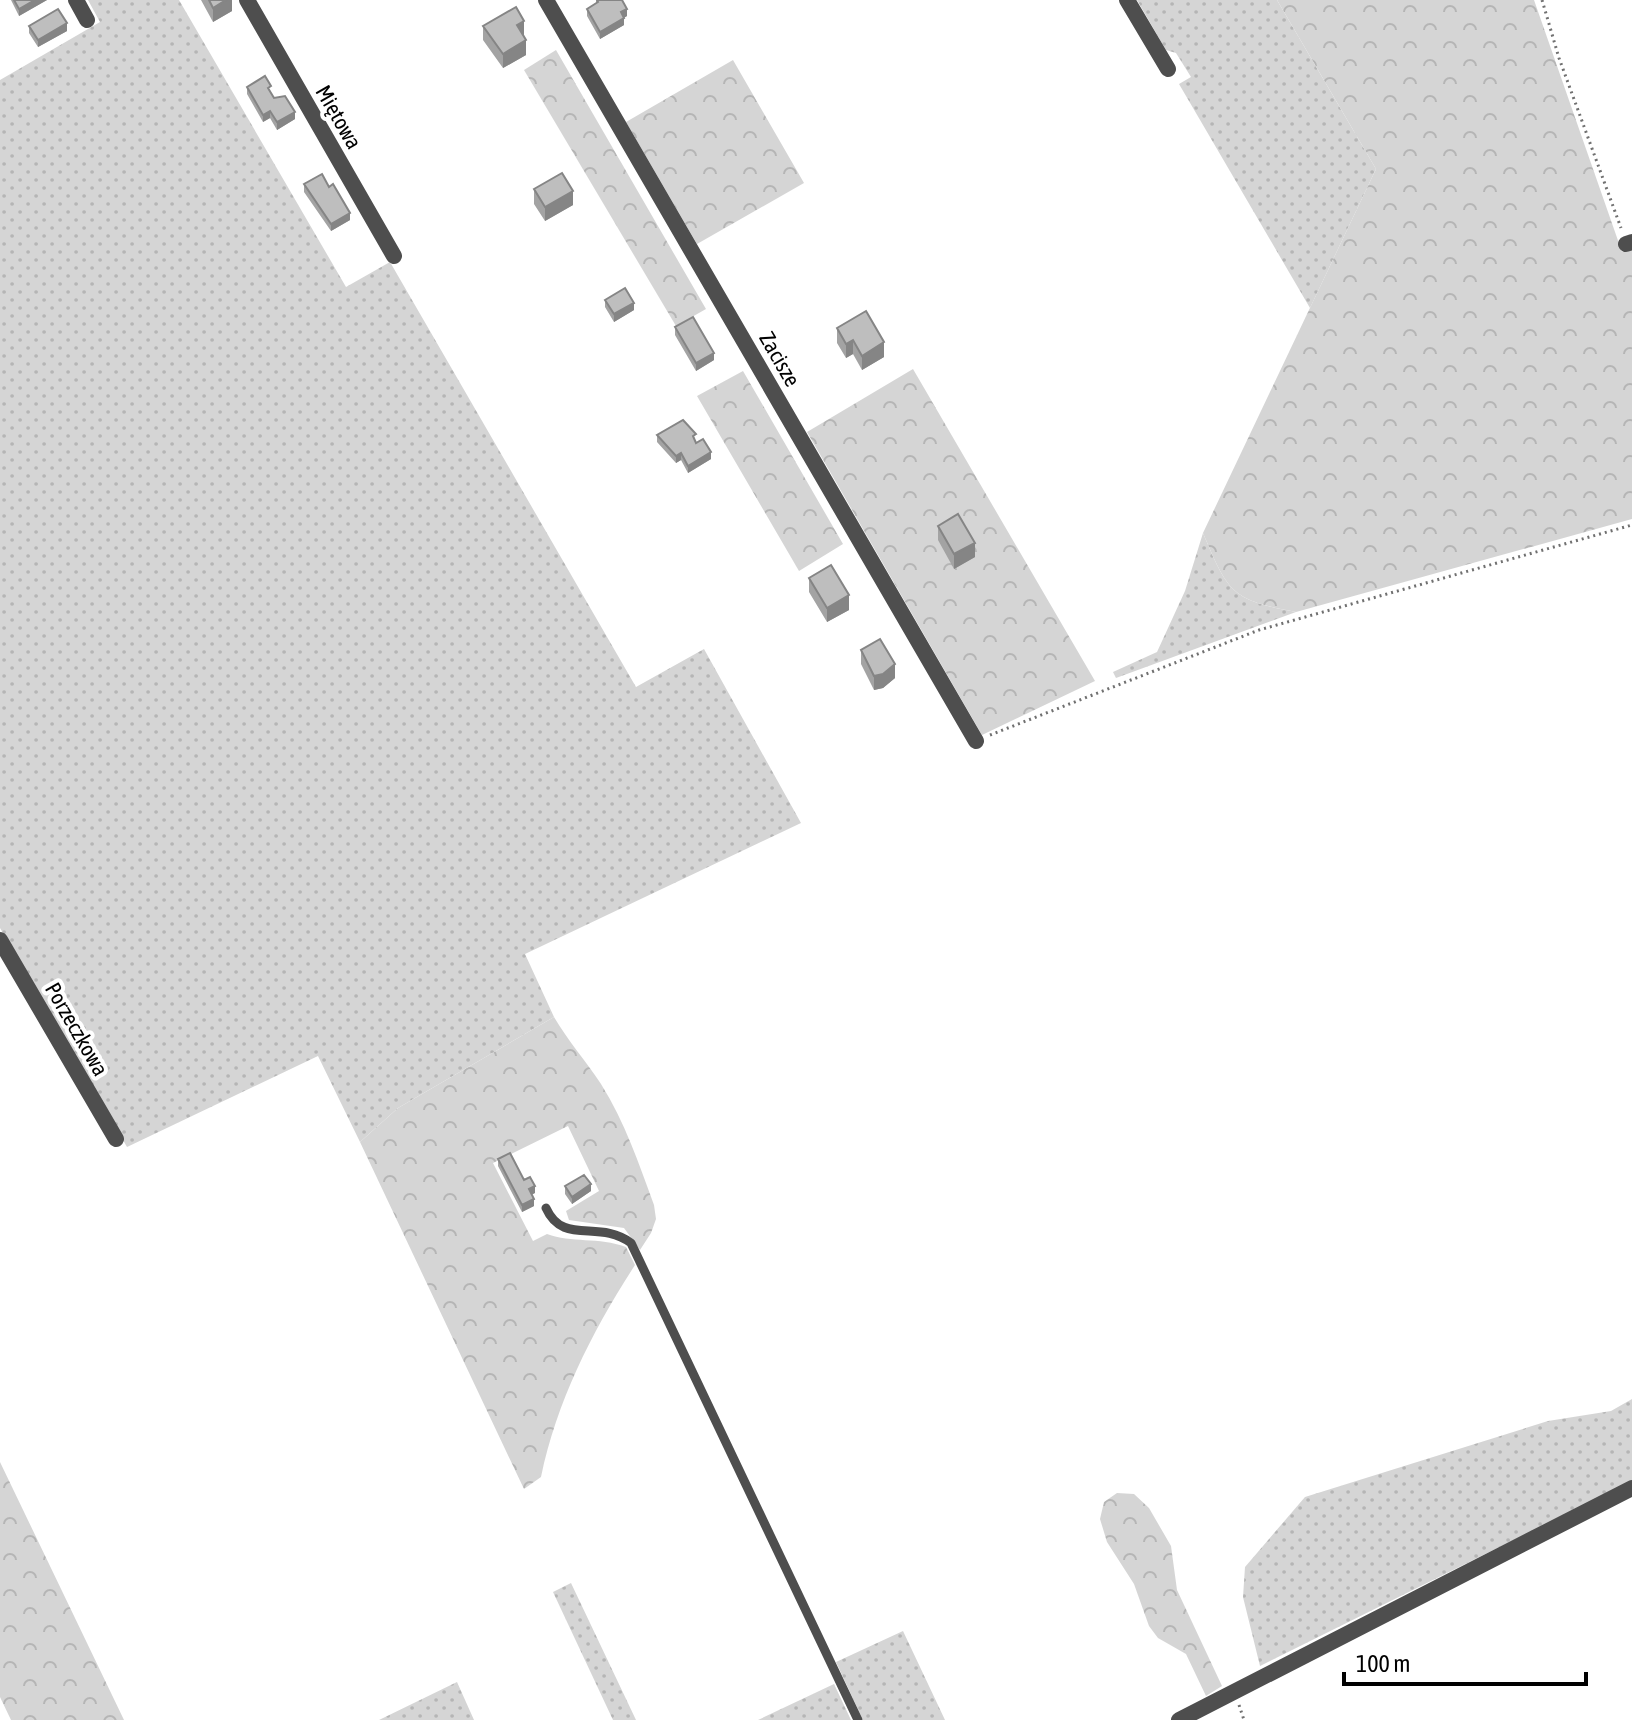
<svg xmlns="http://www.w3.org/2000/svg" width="1632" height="1720" viewBox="0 0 1632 1720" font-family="'Asap Condensed',sans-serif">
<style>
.grass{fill:url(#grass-dots)}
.forest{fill:url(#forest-crowns)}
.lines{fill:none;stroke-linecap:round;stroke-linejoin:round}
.path{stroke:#707070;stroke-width:3;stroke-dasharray:2 4;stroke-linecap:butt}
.lane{stroke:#4e4e4e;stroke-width:9}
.street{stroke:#4e4e4e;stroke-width:16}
.wall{fill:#a3a3a3}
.shaded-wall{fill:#858585}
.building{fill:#bebebe;stroke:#858585;stroke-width:2}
.labels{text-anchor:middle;stroke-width:8;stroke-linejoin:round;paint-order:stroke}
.street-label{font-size:22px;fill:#000;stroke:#fff}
</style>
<defs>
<pattern id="grass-dots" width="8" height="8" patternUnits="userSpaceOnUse" patternTransform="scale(2)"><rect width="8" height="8" fill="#d5d5d5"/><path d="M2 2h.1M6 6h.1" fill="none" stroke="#b5b5b5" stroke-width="1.8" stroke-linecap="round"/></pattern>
<pattern id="forest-crowns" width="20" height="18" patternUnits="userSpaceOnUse" patternTransform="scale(2)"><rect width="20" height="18" fill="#d5d5d5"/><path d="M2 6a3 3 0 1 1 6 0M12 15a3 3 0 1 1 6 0" fill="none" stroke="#b5b5b5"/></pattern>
</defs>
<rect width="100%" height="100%" fill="#fff"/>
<!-- grass -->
<path class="grass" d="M88 0H179L346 287 390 262 636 687 704 649 801 823 525 954 554 1017 398 1108 360 1142 318 1056 127 1147 0 928V80L100 22Z
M1137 0H1277L1376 169 1310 308 1179 84 1191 77 1176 53 1166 50Z
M1203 533C1228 592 1231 600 1296 612L1116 678 1113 672 1157 652 1185 591Z
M1632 1399V1481L1260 1666 1243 1597 1245 1567 1305 1497 1548 1421 1611 1411Z
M571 1583 636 1720H613L553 1592Z
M903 1631 945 1720H863L836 1662Z
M457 1682 474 1720H379Z
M834 1684 851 1720H758Z"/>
<!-- forest -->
<path class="forest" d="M1277 0H1534L1622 252 1632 249V519L1296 612C1231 600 1228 592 1203 533L1376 169Z
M556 50 706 309 676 326 524 70Z
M733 60 804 183 697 244 626 122Z
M913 369 1095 681 982 735 807 432Z
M743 371 843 544 799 571 697 396Z
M554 1017C568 1041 586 1061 601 1084 625 1122 639 1164 654 1205L656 1219 651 1233 640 1250 624 1228 569 1220 566 1211 599 1191 568 1126 493 1163 533 1241 547 1234C571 1243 599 1237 626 1247L635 1265C593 1330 557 1400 541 1477L524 1489 360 1142 398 1108Z
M0 1462 124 1720H11L0 1697Z
M1117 1493 1134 1494 1149 1508 1171 1546 1177 1590 1222 1686 1206 1696 1186 1654 1158 1638 1149 1626 1134 1584 1107 1542 1100 1519 1104 1502Z"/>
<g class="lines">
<!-- path -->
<path class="path" d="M1542 0 1559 58 1621 228
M990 735 1259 630 1632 525
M1239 1705 1244 1720"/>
<!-- lane -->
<path class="lane" d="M546 1208C563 1246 599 1219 631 1243L858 1720"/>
<!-- street -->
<path class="street" d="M76 0 87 20
M247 0 394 256
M546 0 976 741
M1127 0 1168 69
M1626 244 1632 242
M0 940 116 1139
M1179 1720 1632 1488"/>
</g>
<!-- wall -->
<path class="wall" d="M11 0H47L19 16Z
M201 0H232V11L213 22Z
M596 0 627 16 624 18V25L600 39 587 16V9L596 3Z
M29 26 67 31 38 47 29 33Z
M483 26 524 35 526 55 503 68 483 40Z
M247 87 271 93 274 98 295 119 277 130 270 118 263 122 247 94Z
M304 184 329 187 350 220 331 231 304 192Z
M534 189 573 205 545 221 534 204Z
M605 300 634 310 614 322 605 307Z
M675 327 714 360 696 371 675 335Z
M837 328 884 357 862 370 853 354 846 358 837 343Z
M657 435 696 442 711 459 688 473 681 460 676 463 657 442Z
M938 526 975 557 954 569 938 540Z
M809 578 849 610 827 622 809 592Z
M861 650 895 678 883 688 874 690 861 664Z
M498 1159 535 1193 532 1194 534 1206 522 1212 498 1166Z
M565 1186 591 1191 572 1204 565 1194Z"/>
<!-- shaded-wall -->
<path class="shaded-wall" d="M35 0H47L19 16V9Z
M226 0H232V11L213 22V8Z
M627 9V16L621 19V12Z
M624 18V25L600 39V32Z
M524 21V35L517 39V25Z
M67 23V31L38 47V40Z
M526 40V55L503 68V54Z
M270 111V118L263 122V115Z
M295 112V119L277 130V122Z
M573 191V205L545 221V207Z
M350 213V220L331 231V224Z
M634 303V310L614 322V314Z
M853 340V354L846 358V344Z
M884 342V357L862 370V356Z
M714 353V360L696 371V363Z
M711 452V459L688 473V466Z
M681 453V460L676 463V456Z
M975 543V557L954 569V554Z
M849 595V610L827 622V608Z
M895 664V678L883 688 874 690V676Z
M591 1184V1191L572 1204V1197Z
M535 1186V1193L529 1196V1189Z
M534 1199V1206L522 1212V1205Z"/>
<!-- building -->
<path class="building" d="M14 0H35L19 9Z
M209 0H226L213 8Z
M597 0H622L627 9 621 12 624 18 600 32 587 9 598 2Z
M516 7 524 21 517 25 526 40 503 54 483 26Z
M58 9 67 23 38 40 29 26Z
M265 76 271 86 268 88 274 98 285 96 295 112 277 122 270 111 263 115 247 87Z
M562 173 573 191 545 207 534 189Z
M322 174 329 187 333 184 350 213 331 224 304 184Z
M625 288 634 303 614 314 605 300Z
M866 311 884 342 862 356 853 340 846 344 837 328Z
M693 317 714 353 696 363 675 327Z
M683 420 696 434 693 436 696 443 703 439 711 452 688 466 681 453 676 456 657 435Z
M958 514 975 543 954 554 938 526Z
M831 565 849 595 827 608 809 578Z
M880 639 895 664 883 674 874 676 861 650Z
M510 1153 524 1180 530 1177 535 1186 529 1189 534 1199 522 1205 498 1159Z
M584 1175 591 1184 572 1197 565 1186Z"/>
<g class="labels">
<!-- street labels -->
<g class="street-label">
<text transform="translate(339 117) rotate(60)" y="8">Miętowa</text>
<text transform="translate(780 359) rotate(60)" y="8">Zacisze</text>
<text transform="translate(77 1029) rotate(60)" y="8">Porzeczkowa</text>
</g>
</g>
<!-- scale -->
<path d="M1344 1672v12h242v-12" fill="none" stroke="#000000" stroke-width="4"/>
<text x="1356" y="1672" font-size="24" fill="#000000" stroke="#ffffff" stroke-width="6" paint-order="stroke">100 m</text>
</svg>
